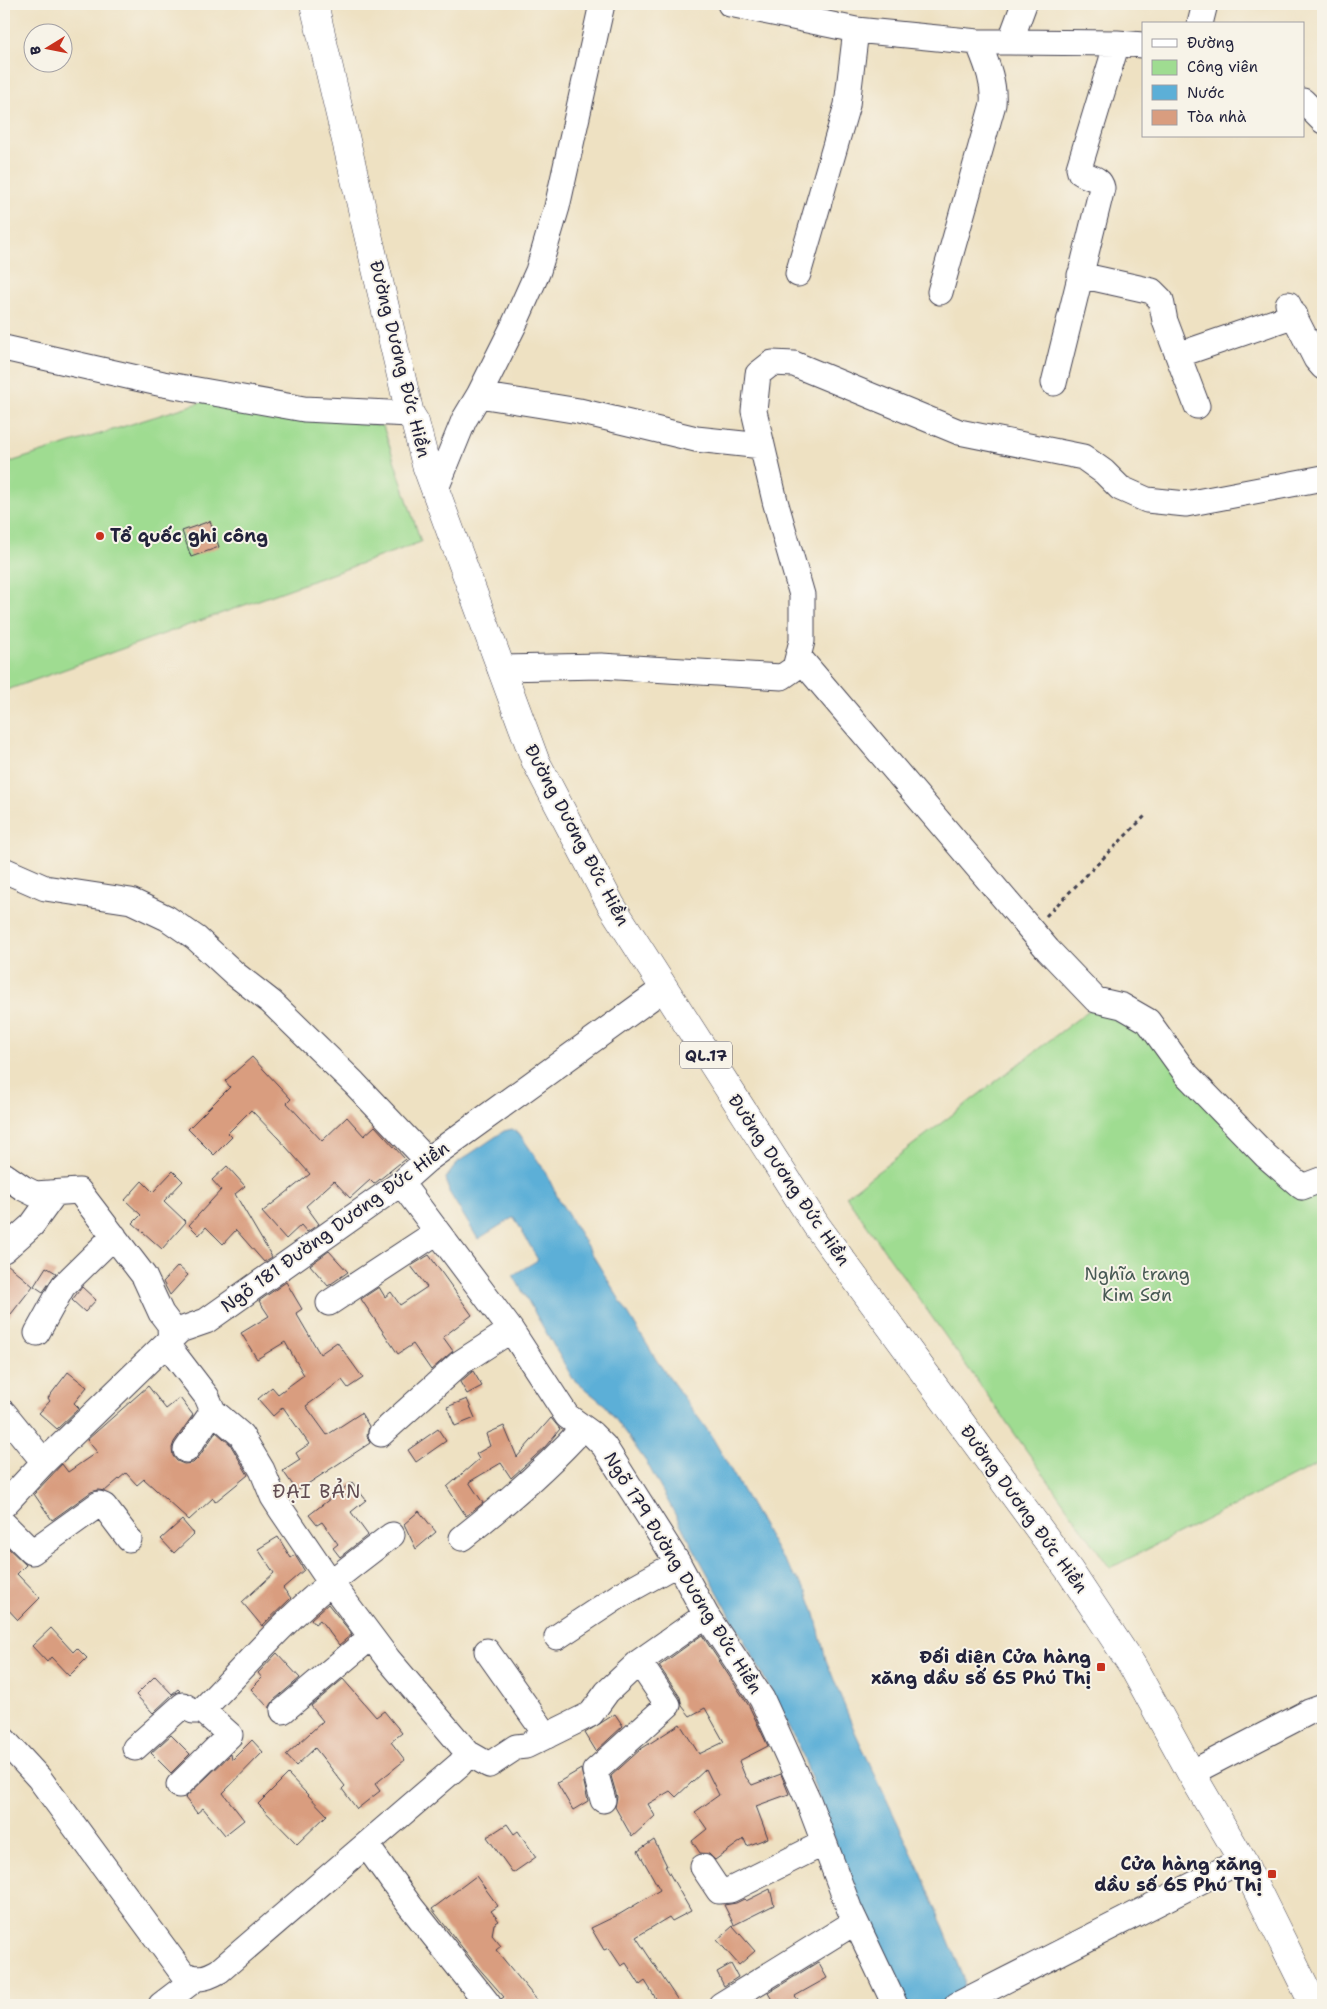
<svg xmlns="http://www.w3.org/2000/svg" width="1327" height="2009" viewBox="0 0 1327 2009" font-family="'Shantell Sans',sans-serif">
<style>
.green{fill:#9fdc91;stroke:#607f66}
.water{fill:#5cafd7;stroke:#3f6889}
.building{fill:#d99d7f}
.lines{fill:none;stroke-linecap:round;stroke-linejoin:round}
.minor-casing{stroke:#413f4f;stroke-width:27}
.highway-casing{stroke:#413f4f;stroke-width:29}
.path{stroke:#413f4f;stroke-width:3;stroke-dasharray:4 4;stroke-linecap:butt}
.minor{stroke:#fff;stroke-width:25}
.highway{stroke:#fff;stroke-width:28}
.poi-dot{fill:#c8321e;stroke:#f7f3e8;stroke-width:2}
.labels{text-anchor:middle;stroke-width:4;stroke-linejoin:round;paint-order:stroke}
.shield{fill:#f7f3e8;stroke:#62616f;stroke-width:1}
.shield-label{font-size:16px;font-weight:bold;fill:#22223b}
.street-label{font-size:18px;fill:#22223b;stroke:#f7f3e8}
.poi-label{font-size:18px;font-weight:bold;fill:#22223b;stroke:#f7f3e8;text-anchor:end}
.park-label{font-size:18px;fill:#485a55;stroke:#f7f3e8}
.neighbourhood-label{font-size:19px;letter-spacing:1px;fill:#624d53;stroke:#f7f3e8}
</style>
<rect width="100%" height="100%" fill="#f7f3e8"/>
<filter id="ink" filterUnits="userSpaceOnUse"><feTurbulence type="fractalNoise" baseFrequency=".02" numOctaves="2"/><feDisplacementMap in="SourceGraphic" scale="10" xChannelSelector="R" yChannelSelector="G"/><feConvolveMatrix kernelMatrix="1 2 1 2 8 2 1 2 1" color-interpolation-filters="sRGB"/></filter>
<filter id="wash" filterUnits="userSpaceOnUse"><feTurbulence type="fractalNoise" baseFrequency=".0096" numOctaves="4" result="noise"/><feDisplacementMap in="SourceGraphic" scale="20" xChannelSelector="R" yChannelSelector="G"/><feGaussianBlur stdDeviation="1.12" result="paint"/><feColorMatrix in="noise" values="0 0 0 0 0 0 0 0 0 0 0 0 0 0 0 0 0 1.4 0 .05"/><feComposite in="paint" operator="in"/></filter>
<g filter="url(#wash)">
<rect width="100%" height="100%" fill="#eee1c2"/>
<!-- green -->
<path class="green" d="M208 400 383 426 421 542 4 691V464Z
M1097 1004 1122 1006 1190 1081 1323 1203V1461L1110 1568 846 1196Z"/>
<!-- water -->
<path class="water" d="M512 1129 519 1133 545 1171 559 1200 657 1361 711 1435 778 1553 807 1592 815 1614 826 1660 855 1732 922 1875 964 1978C964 1982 965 1986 963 1990 954 2007 919 2005 902 2005L851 1883 798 1743 757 1664 647 1463 606 1406 573 1379 513 1275 538 1260 514 1217 478 1239 449 1192 446 1178 458 1162 504 1131Z"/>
<g id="blocks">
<!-- building -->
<path class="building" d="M210 521 219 547 191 557 182 531Z
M252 1057 291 1099 287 1103 322 1141 347 1117 364 1136 375 1126 405 1159 374 1184 370 1180 350 1198 334 1181 306 1206 319 1224 307 1232 301 1225 286 1239 262 1212 310 1174 278 1138 251 1110 228 1133 232 1137 214 1155 188 1129 230 1087 225 1081Z
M227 1166 245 1186 235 1194 272 1257 264 1262 236 1230 223 1244 206 1227 199 1235 189 1225 221 1190 212 1180Z
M173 1171 183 1181 164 1201 186 1222 162 1249 133 1223 141 1215 125 1200 142 1181 153 1192Z
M329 1251 348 1272 328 1286 310 1265Z
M429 1255 472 1315 443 1337 453 1351 431 1370 413 1344 398 1354 361 1299 379 1287 385 1297 391 1292 400 1305 427 1287 411 1266Z
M4 1264H7L33 1286 4 1323Z
M178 1266 188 1275 170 1295 163 1282Z
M46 1267 56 1273 43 1292 34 1286Z
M286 1282 302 1309 296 1313 320 1354 337 1342 363 1378 348 1388 342 1380 306 1406 327 1435 361 1413 369 1426 367 1436 370 1443 297 1491 283 1471 300 1460 296 1453 309 1444 283 1407 273 1416 258 1399 272 1387 278 1394 304 1375 285 1342 257 1359 241 1333 269 1316 259 1301Z
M82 1287 96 1300 85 1312 72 1300Z
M473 1371 482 1386 467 1394 460 1382Z
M68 1372 87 1387 74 1403 79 1408 57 1429 39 1413 50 1401 48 1398Z
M148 1386 166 1409 180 1398 193 1415 174 1442 172 1448 173 1456 177 1461 184 1464 193 1463 198 1458 216 1432 230 1444 248 1475 215 1502 213 1498 189 1520 144 1479 137 1485 126 1473 105 1491 98 1490 91 1492 52 1520 34 1494 62 1464 68 1472 97 1452 87 1440Z
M467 1399 475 1418 455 1426 447 1407Z
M551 1418 560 1429 545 1447 511 1478 501 1463 469 1482 483 1503 466 1516 447 1487 479 1459 476 1454 490 1446 486 1434 504 1426 517 1457Z
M438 1429 446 1441 416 1462 408 1450Z
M352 1482 366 1500 351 1512 368 1535 340 1557 333 1548 338 1544 322 1522 317 1525 309 1515Z
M419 1511 436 1532 416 1549 404 1524Z
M182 1520 194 1534 174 1553 161 1539Z
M278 1537 291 1558 295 1555 304 1570 283 1588 291 1598 262 1626 242 1602 274 1573 258 1549Z
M4 1544 26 1565 17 1574 40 1598 18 1620 4 1605Z
M328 1604 352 1634 339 1645 320 1620 315 1624 311 1619Z
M51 1628 73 1652 77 1648 87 1658 69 1676 51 1657 47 1662 32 1646Z
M702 1635 749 1706 768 1746 739 1761 745 1776 752 1785 781 1774 789 1794 756 1806 768 1838 747 1846 744 1839 715 1860 709 1854 700 1853 692 1841 707 1829 695 1812 719 1795 706 1769 676 1797 670 1791 648 1804 655 1816 632 1837 615 1807 617 1797 611 1776 641 1749 680 1724 699 1754 724 1742 705 1708 690 1716 682 1706 680 1697 659 1666Z
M277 1653 300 1678 274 1700 269 1708 251 1689 262 1678 258 1673Z
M155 1676 172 1694 178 1689 180 1691 173 1694 153 1713 136 1695Z
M343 1679 376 1717 384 1711 402 1733 391 1742 405 1760 375 1784 380 1791 357 1809 342 1789 345 1786 315 1748 296 1766 286 1755 323 1721 311 1706Z
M615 1714 623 1726 596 1751 585 1733Z
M171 1735 190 1754 171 1773 151 1753Z
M252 1740 263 1752 223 1793 244 1820 225 1835 203 1808 197 1813 185 1798 231 1754 232 1760Z
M581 1769 588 1801 573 1810 557 1783Z
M288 1774 327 1815 297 1844 258 1804Z
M507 1824 514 1834 518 1831 536 1857 513 1873 487 1837Z
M654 1840 667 1866H665L691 1911 672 1921 669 1917 636 1937 681 2005H660L645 1981 640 1985 626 1963 621 1966 609 1948 604 1950 591 1928 620 1914 660 1890 638 1851Z
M476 1876 498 1906 491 1911 499 1921 494 1924 492 1935 501 1946 496 1950 541 2005H503L501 1999 504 1997 476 1965 432 1909Z
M770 1889 774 1905 734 1925 724 1905 736 1903 744 1899 746 1901Z
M733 1926 755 1951 739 1965 717 1940Z
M818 1962 827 1978 795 1996 803 2005H775L768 1993Z
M731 1964 738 1977 724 1986 717 1972Z"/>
</g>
</g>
<g filter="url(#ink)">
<use href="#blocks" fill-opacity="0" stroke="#413f4f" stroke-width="1"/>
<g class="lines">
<defs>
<path id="minor" d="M730 4 856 30 978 42H1010L1024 4
M1200 24 1205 4
M1010 42 1117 43 1143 45
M1303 101 1323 121
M798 274 847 105 856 30
M1080 275 1152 291 1161 300 1165 321 1197 406
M940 292 993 104C995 82 986 62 978 42
M1288 304 1316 359 1323 367
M4 348 163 384 304 409 410 414
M1178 355 1295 315
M1054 383 1102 188C1100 177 1088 178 1080 172L1079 168 1117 43
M479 395 579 411 696 439 762 446
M435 491 464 420 479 395 513 327 538 271 557 207 602 4
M798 656 1048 950 1096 1000 1122 1006 1148 1021 1187 1075 1266 1156 1302 1187 1323 1179
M500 668 601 666 782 677 795 668 802 641V595L775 501 754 411 758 374 772 363 794 364 959 432 1083 457 1104 472 1120 488 1147 500 1186 504 1323 478
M4 870 45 888 131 901 167 918 196 938 235 974 271 1002 354 1083 427 1160
M4 1175 23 1188 35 1194 79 1191 144 1276 161 1313 170 1325 171 1350 207 1397 213 1411 241 1435 262 1470 273 1497 282 1511 331 1583 388 1659 468 1753
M401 1183 511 1330 567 1416 592 1434 604 1446 678 1563 706 1615 762 1699 808 1800 849 1908 895 2005
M4 1250 32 1225 55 1193
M329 1303 437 1232
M37 1333 63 1286 114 1236
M4 1413 44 1462
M381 1434 460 1363 511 1330
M186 1450 213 1411
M4 1505 44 1462 180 1330 206 1321 401 1183 427 1160 663 989
M4 1524 32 1552 99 1504 104 1506 129 1539
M462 1538C505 1504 546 1469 583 1428
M557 1637 622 1594 678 1563
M487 1651 547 1736
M283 1711 371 1637
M4 1740 39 1778 183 1974C198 1980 205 1979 219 1971L460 1764 468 1753 489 1765 516 1747 526 1746 591 1714 607 1692 639 1662 706 1615
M135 1748 183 1705 193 1711 202 1710C229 1683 254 1655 281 1628 315 1593 354 1564 392 1535
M1191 1773 1309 1712 1323 1707
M179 1785 230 1735 202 1710
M603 1800 595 1771 668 1705 639 1662
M367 1846 411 1907 489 2005
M703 1867 719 1891 730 1890 824 1843
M161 2005 195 1979
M721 2005 855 1922
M957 2005 1242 1860"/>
<path id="highway" d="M314 4 410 414 415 422 426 465 535 760 611 905 816 1225 1069 1570 1132 1665 1191 1773 1242 1860 1314 2005"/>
</defs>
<!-- minor casing -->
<use href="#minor" class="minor-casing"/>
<!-- highway casing -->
<use href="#highway" class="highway-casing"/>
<!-- path -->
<path class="path" d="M1046 916 1146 815"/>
<!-- minor -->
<use href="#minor" class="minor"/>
<!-- highway -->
<use href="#highway" class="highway"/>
</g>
</g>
<!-- markers -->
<g class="poi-dot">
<circle cx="100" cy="536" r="5"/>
<rect x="1096" y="1662" width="10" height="10" rx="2.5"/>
<rect x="1267" y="1869" width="10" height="10" rx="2.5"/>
</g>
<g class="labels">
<!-- shield labels -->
<rect class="shield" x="680" y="1041.5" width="52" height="27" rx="4"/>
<g class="shield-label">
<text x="706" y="1061">QL.17</text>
</g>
<!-- street labels -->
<g class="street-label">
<text transform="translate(400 359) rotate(76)" y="6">Đường Dương Đức Hiền</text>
<text transform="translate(577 835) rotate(62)" y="6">Đường Dương Đức Hiền</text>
<text transform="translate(789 1180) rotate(56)" y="6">Đường Dương Đức Hiền</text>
<text transform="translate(335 1227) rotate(-36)" y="6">Ngõ 181 Đường Dương Đức Hiền</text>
<text transform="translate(1024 1509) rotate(54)" y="6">Đường Dương Đức Hiền</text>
<text transform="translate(683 1573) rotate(58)" y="6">Ngõ 179 Đường Dương Đức Hiền</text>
</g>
<!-- poi labels -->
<g class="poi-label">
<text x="110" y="542" text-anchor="start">Tổ quốc ghi công</text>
<text x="1091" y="1663">Đối diện Cửa hàng<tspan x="1091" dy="21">xăng dầu số 65 Phú Thị</tspan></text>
<text x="1262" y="1870">Cửa hàng xăng<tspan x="1262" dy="21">dầu số 65 Phú Thị</tspan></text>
</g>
<!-- park labels -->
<g class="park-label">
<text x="1137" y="1280">Nghĩa trang<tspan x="1137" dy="21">Kim Sơn</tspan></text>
</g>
<!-- neighbourhood labels -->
<g class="neighbourhood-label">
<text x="317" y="1498">ĐẠI BẢN</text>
</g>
</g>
<!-- margin -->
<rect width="1327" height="2009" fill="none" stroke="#f7f3e8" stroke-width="20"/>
<!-- legend -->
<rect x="1142" y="22" width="162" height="115" fill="#f7f3e8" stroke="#a29fa3"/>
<rect x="1152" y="39" width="25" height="8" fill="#ffffff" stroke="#a29fa3"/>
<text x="1187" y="48" font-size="15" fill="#22223b">Đường</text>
<rect x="1152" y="60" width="25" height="15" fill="#9fdc91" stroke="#a29fa3"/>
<text x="1187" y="72" font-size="15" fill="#22223b">Công viên</text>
<rect x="1152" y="85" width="25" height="15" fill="#5cafd7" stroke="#a29fa3"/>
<text x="1187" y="98" font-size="15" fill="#22223b">Nước</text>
<rect x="1152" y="110" width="25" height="15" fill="#d99d7f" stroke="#a29fa3"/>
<text x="1187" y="122" font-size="15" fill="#22223b">Tòa nhà</text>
<!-- north arrow -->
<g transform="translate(48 48) rotate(260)"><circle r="24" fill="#f7f3e8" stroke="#a29fa3"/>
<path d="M0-4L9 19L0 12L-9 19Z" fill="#c8321e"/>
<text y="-8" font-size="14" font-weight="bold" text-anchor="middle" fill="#22223b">B</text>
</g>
</svg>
